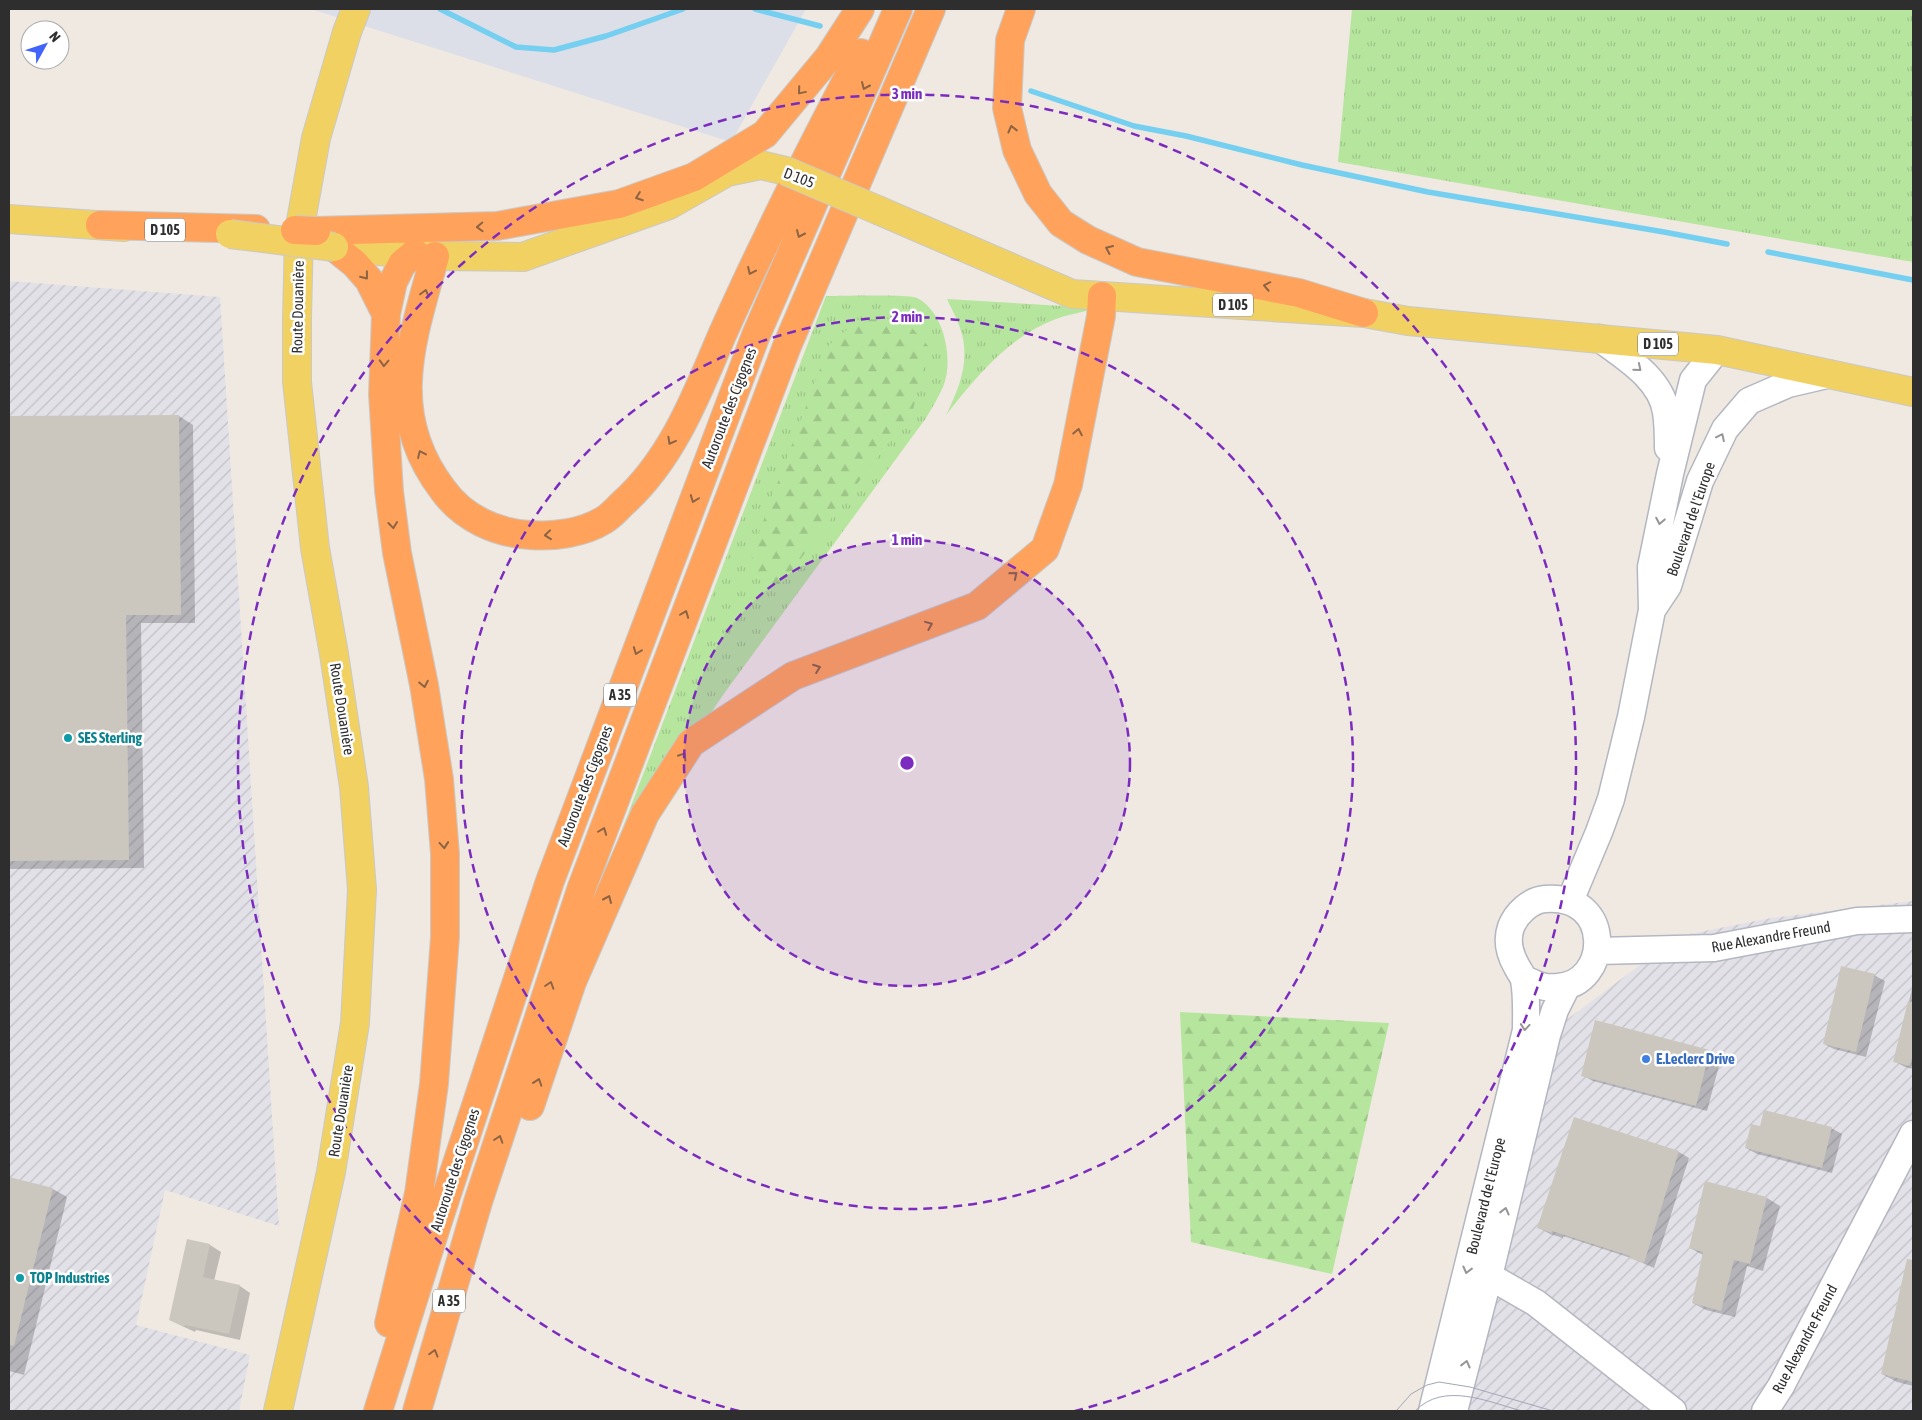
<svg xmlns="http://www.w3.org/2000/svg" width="1922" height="1420" viewBox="0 0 1922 1420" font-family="'Asap Condensed',sans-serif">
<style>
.industrial{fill:url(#industrial-furrows)}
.airport{fill:#dcdee8}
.grass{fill:url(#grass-tufts)}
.forest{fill:url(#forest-firs)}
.shadow{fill:#0003}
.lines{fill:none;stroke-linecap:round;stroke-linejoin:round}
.stream{stroke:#75cff0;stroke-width:5.5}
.building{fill:#cbc7bf}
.minor-casing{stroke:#b4b7c1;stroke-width:29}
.major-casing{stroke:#c9c9c9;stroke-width:30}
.highway-casing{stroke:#c9c9c9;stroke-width:30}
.minor{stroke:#fff;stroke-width:26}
.major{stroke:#f2d163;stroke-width:28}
.highway{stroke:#ffa35c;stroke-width:28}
.tram{stroke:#a3a6b8;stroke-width:1}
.major-bridge-casing{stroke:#c9c9c9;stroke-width:30;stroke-linecap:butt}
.highway-bridge-casing{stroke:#c9c9c9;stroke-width:30;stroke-linecap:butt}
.major-bridge{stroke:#f2d163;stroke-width:28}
.highway-bridge{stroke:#ffa35c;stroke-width:28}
.oneway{stroke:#8c6343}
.oneway2{stroke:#969696}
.ring{fill:none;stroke:#7b2cbf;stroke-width:2.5;stroke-dasharray:9 6}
.culture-dot{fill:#0f9aa8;stroke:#fff;stroke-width:2}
.shop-dot{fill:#3f7fe0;stroke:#fff;stroke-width:2}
.labels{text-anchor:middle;stroke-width:5;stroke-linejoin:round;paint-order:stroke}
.shield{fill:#fff;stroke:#6d6d6d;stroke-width:1}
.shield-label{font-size:14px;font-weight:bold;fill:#2e2e2e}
.street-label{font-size:15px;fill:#2e2e2e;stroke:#fff}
.culture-label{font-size:15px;font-weight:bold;fill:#0d838f;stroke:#fff;text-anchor:start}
.shop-label{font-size:15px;font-weight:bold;fill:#366cbe;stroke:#fff;text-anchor:start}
.centre{fill:#7b2cbf;stroke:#fff;stroke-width:2.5}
.ring-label{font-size:15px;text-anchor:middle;font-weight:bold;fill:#7b2cbf;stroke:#fff;stroke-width:5;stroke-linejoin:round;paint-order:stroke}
</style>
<defs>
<pattern id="industrial-furrows" width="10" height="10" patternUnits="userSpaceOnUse" patternTransform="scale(1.25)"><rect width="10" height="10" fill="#e3e1e8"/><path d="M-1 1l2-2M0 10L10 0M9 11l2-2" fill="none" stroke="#c3c1c7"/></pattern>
<pattern id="grass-tufts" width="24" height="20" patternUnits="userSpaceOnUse" patternTransform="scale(1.25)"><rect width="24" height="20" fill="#b6e59e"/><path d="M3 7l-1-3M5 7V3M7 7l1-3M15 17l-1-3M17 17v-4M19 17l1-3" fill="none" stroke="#9dc588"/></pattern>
<pattern id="forest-firs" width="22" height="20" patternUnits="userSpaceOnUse" patternTransform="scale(1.25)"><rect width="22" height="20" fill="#b6e59e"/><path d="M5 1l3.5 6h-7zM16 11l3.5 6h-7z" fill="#9dc588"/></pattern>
</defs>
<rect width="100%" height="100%" fill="#efe9e1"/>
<!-- industrial -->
<path class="industrial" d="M9 281 220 297 279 1226 165 1190 136 1325 250 1355 239 1411H9Z
M1913 901V1411H1458L1565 1021 1679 936 1771 918Z"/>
<!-- airport -->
<path class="airport" d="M311 9H806L731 142Z"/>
<!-- grass -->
<path class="grass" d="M1352 9H1913V262L1338 162Z
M826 296C839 296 910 294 917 298 945 312 954 361 943 387 938 398 932 408 926 418L723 695 651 803 597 895Z
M947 299 1097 308C1084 312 1069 314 1056 319 1008 337 977 376 946 415 960 387 971 359 960 328 957 318 951 308 947 299Z"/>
<!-- forest -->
<path class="forest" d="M903 318 928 346 913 410 780 586 760 580 751 554 829 345 858 320Z
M1180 1012 1389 1023 1332 1274 1191 1242Z"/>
<!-- shadow -->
<path class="shadow" d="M179 416 193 425 195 623H141L144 868 9 869V417Z
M1874 975 1885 981 1866 1057 1834 1049 1824 1044Z
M1913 985V1069L1905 1067 1894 1061Z
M1596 1022 1710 1051 1721 1058 1707 1111 1593 1081 1582 1075Z
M1761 1128H1831L1842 1134 1832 1173 1757 1154 1746 1148Z
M1679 1152 1689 1158 1654 1268 1631 1258 1563 1236V1238L1550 1234 1539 1228Z
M9 1178 53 1189 67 1197 24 1375 9 1371Z
M1767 1198 1780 1206 1763 1271 1747 1266 1735 1317 1706 1310 1693 1303 1703 1255 1690 1248Z
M188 1240 210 1245 221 1252 214 1281 240 1286 250 1293 240 1340 196 1330 195 1332 182 1326Z
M1903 1285 1913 1287V1386L1897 1382 1882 1374Z"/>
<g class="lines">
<!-- stream -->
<path class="stream" d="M440 9 516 47 554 50 606 36 683 9
M755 9 820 26
M1031 91 1134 126 1186 136 1302 165 1428 192 1664 232 1727 244
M1768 252 1913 280"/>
</g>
<!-- building -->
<path class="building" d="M179 415 181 615H126L129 860 9 861V416Z
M1841 966 1875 974 1856 1052 1823 1044Z
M1908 1001 1913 1002V1053L1910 1066 1893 1062Z
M1595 1020 1710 1050 1696 1106 1581 1076Z
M1764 1110 1832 1127 1822 1168 1745 1148 1751 1124 1760 1126Z
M1574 1117 1679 1151 1644 1263 1629 1258 1630 1256 1552 1231V1233L1537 1228Z
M9 1177 53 1188 14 1346 9 1345Z
M1705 1181 1767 1197 1750 1264 1734 1260 1721 1311 1692 1303 1703 1252 1689 1248Z
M187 1239 210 1244 203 1277 240 1285 229 1334 185 1325 184 1327 169 1320Z
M1907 1259 1913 1260V1382L1881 1374Z"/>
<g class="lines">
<defs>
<path id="minor" d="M1599 338C1624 357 1661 378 1666 412 1668 424 1668 436 1668 448
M1652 610 1668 586 1700 481 1725 429 1749 401 1788 384 1831 374
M1570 901 1599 832 1611 799 1631 717 1652 610 1651 567 1670 474 1693 380 1717 350
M1598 951 1714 948 1857 921 1913 919
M1489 1276 1536 1303 1673 1411
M1432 1411 1526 1030C1526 1014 1527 996 1524 980 1523 976 1519 971 1517 967 1510 955 1506 941 1511 927 1516 914 1530 900 1545 899 1614 893 1611 985 1557 987 1552 987 1546 988 1542 986 1536 985 1530 981 1524 979
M1454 1411 1489 1276 1547 1035 1555 1010 1567 986
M1765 1411 1781 1386 1913 1134"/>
<path id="major" d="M880 211 1072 294 1364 313 1408 321 1717 350 1913 392
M9 219 124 227
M334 247 435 256 523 257 669 205 727 172 761 165 786 171
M278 1411 331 1172 355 1023 362 890 354 787 334 654 315 548 297 382V319L299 232 316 138 347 32 356 9"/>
<path id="highway" d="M1021 9 1010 40 1007 108 1017 150 1038 194 1061 223 1088 240 1137 262 1299 293 1364 313
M100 225 256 229
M316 231 497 226 619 204 694 177 765 134 829 57 860 9
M334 247 355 264 369 280 386 314
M435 256C412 340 384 413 443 490 463 518 496 533 530 535 554 537 583 533 604 520 611 516 617 509 622 504 672 460 697 394 722 335 736 304 750 273 765 243 795 179 828 116 861 53
M530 1106 572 982 645 814 691 743 793 676 977 606 1045 549 1068 485 1101 316 1102 296
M389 1323 419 1193 434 1084 445 937V854L439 779 424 685 397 553 389 491 383 394 386 314 393 282 402 264 415 253
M378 1411 437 1224 550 881 756 335 898 9
M417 1411 478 1202 582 887 787 346 931 9"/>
</defs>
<!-- minor casing -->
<use href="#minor" class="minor-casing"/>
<!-- major casing -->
<use href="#major" class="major-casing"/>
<!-- highway casing -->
<use href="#highway" class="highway-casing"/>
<!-- minor -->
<use href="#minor" class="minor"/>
<!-- major -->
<use href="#major" class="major"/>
<!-- highway -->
<use href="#highway" class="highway"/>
<!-- tram -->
<path class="tram" d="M1396 1411 1411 1394 1427 1385 1439 1382 1470 1387 1553 1411
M1415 1411C1444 1381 1488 1402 1522 1411"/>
<defs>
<path id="major-bridge" d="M786 171 880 211
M230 234 334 247"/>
<path id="highway-bridge" d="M295 230 316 231"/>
</defs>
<!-- major-bridge casing -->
<use href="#major-bridge" class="major-bridge-casing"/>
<!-- highway-bridge casing -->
<use href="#highway-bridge" class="highway-bridge-casing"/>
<!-- major-bridge -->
<use href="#major-bridge" class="major-bridge"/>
<!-- highway-bridge -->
<use href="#highway-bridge" class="highway-bridge"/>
</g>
<!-- one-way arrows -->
<defs><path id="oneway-chevron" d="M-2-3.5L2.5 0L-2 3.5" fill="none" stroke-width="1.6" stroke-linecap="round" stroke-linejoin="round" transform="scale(1.25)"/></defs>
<g class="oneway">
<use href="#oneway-chevron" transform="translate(865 86) rotate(114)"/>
<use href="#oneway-chevron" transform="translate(801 91) rotate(130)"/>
<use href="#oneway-chevron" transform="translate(1012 129) rotate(-104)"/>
<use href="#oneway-chevron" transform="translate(639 197) rotate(160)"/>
<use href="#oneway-chevron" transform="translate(480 227) rotate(178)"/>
<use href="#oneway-chevron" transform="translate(800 234) rotate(114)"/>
<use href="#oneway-chevron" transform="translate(1109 249) rotate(-156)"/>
<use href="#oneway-chevron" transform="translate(751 271) rotate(115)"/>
<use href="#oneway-chevron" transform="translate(365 276) rotate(52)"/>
<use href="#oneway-chevron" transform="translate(1267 286) rotate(-169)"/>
<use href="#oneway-chevron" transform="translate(425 293) rotate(-75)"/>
<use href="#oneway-chevron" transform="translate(384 363) rotate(92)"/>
<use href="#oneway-chevron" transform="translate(1078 432) rotate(-79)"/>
<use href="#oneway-chevron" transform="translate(671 441) rotate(119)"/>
<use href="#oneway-chevron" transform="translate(421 454) rotate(-115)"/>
<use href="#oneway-chevron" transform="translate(694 499) rotate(111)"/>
<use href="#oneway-chevron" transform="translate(393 525) rotate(83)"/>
<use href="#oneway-chevron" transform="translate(548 535) rotate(174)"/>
<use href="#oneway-chevron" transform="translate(1014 575) rotate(-40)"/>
<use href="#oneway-chevron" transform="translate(685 614) rotate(-69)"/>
<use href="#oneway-chevron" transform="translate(929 625) rotate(-22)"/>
<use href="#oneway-chevron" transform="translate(637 651) rotate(111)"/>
<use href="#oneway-chevron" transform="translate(817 668) rotate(-20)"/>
<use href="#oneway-chevron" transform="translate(424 684) rotate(79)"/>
<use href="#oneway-chevron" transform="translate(683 756) rotate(-57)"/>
<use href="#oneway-chevron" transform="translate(603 831) rotate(-69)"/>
<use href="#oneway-chevron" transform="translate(444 845) rotate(85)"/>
<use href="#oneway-chevron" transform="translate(608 899) rotate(-66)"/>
<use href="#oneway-chevron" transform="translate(550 985) rotate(-72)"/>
<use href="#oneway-chevron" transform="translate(538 1082) rotate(-71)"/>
<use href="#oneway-chevron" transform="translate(499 1139) rotate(-72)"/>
<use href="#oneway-chevron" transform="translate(434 1353) rotate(-74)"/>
</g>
<g class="oneway2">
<use href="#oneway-chevron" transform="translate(1638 368) rotate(40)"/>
<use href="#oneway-chevron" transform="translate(1721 437) rotate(-64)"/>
<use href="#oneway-chevron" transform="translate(1660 521) rotate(101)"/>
<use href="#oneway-chevron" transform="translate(1525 1027) rotate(95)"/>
<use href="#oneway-chevron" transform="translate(1505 1211) rotate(-76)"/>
<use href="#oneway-chevron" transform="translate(1467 1270) rotate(104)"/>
<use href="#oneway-chevron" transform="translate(1466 1364) rotate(-76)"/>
</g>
<!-- distance rings -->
<circle cx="907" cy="763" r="223" fill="#7b2cbf" fill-opacity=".12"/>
<g class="ring">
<circle cx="907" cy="763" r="223"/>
<circle cx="907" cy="763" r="446"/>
<path d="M739 1411A669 669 0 1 1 1075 1411"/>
</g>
<!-- markers -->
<g class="culture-dot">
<circle cx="68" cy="738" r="5"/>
<circle cx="20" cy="1278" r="5"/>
</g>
<circle class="shop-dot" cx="1646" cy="1059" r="5"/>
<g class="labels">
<!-- shield labels -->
<g class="shield">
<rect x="145" y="218.5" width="40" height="23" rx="4"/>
<rect x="1213" y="293.5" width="40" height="23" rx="4"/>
<rect x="1638" y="332.5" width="40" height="23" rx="4"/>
<rect x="604" y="683.5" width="32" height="23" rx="4"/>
<rect x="433" y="1289.5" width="32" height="23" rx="4"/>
</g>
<g class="shield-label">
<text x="165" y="235">D 105</text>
<text x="1233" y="310">D 105</text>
<text x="1658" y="349">D 105</text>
<text x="620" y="700">A 35</text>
<text x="449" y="1306">A 35</text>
</g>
<!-- street labels -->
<g class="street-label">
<text transform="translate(799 178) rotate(21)" y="5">D 105</text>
<text transform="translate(298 307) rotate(-89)" y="5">Route Douanière</text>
<text transform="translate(729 408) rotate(-69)" y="5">Autoroute des Cigognes</text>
<text transform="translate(1691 519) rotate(-71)" y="5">Boulevard de l'Europe</text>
<text transform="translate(342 709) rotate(81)" y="5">Route Douanière</text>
<text transform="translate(585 786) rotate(-69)" y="5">Autoroute des Cigognes</text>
<text transform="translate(1771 937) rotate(-10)" y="5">Rue Alexandre Freund</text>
<text transform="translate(341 1111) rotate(-81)" y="5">Route Douanière</text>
<text transform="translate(455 1170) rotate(-72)" y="5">Autoroute des Cigognes</text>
<text transform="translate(1486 1196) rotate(-76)" y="5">Boulevard de l'Europe</text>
<text transform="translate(1805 1339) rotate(-62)" y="5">Rue Alexandre Freund</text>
</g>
<!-- culture labels -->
<g class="culture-label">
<text x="78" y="743">SES Sterling</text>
<text x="30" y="1283">TOP Industries</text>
</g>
<!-- shop labels -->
<g class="shop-label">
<text x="1656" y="1064">E.Leclerc Drive</text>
</g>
</g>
<circle cx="907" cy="763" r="8" class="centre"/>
<g class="ring-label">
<text x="907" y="99">3 min</text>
<text x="907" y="322">2 min</text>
<text x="907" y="545">1 min</text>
</g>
<!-- border -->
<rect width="1922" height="1420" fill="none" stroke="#2e2e2e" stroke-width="20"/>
<!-- north arrow -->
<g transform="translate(45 45) rotate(50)"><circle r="24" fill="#ffffff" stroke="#ababab"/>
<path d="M0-4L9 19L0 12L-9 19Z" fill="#4264fb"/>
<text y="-8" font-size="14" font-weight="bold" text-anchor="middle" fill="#2e2e2e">N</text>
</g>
</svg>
